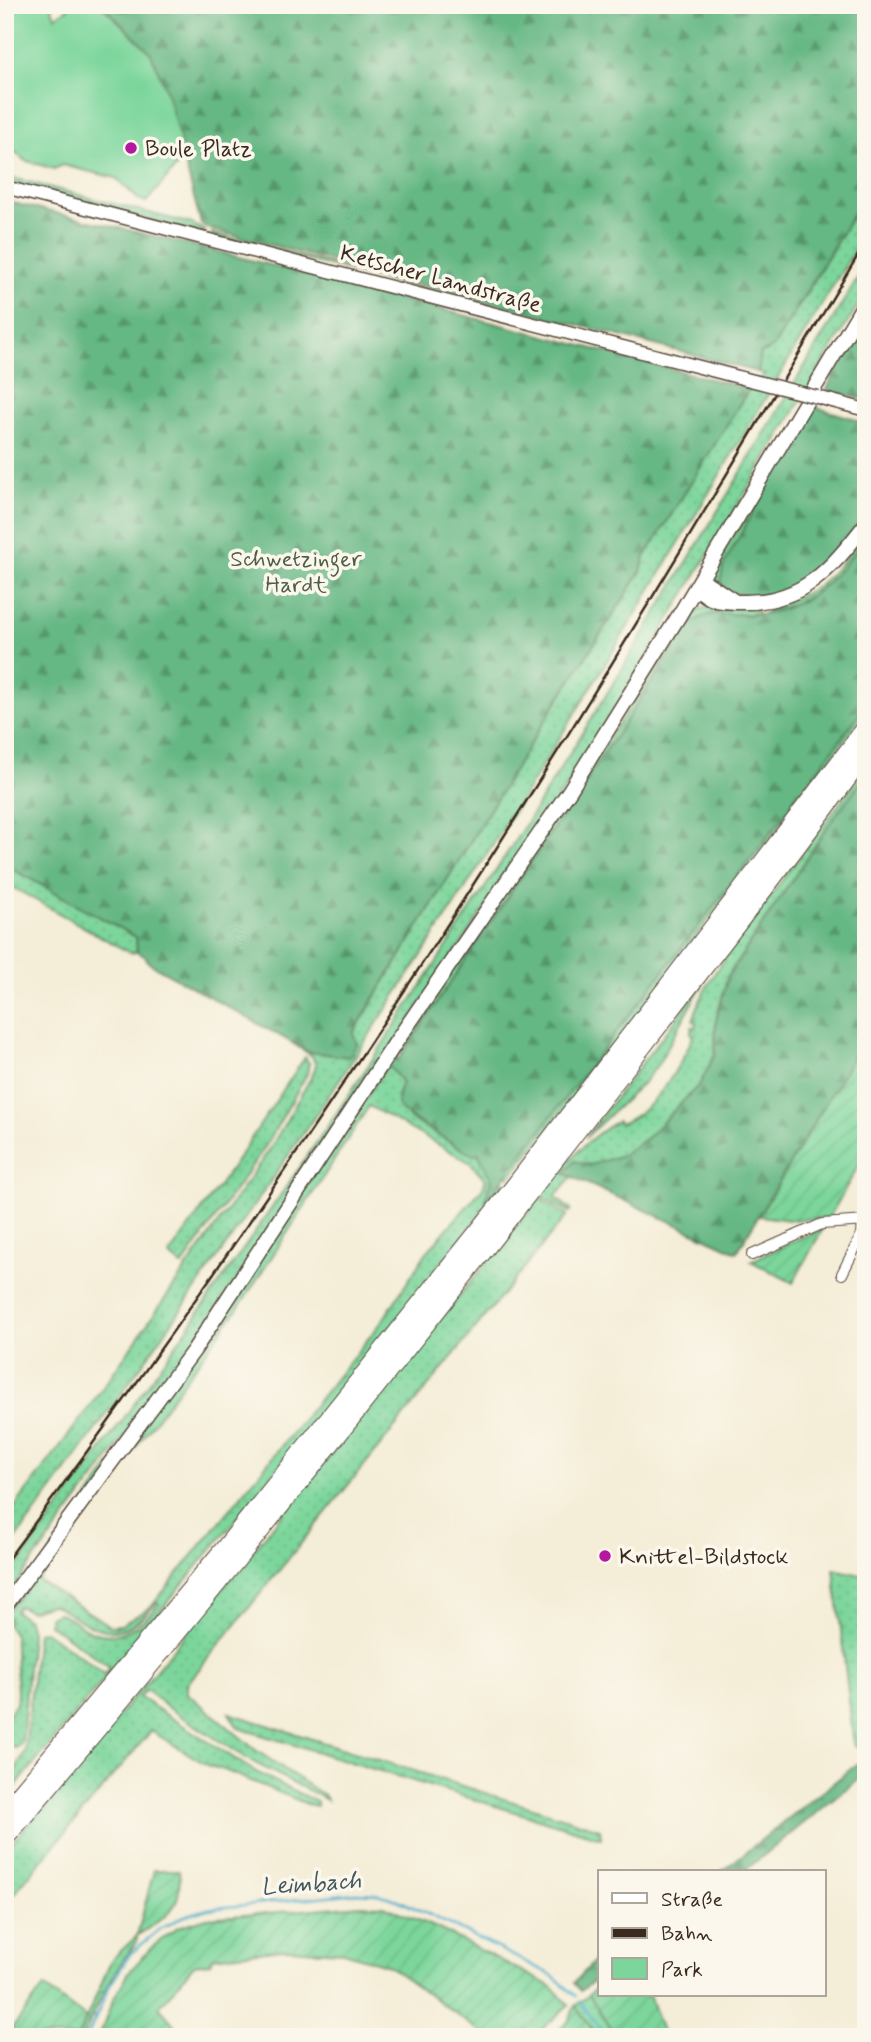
<svg xmlns="http://www.w3.org/2000/svg" width="871" height="2042" viewBox="0 0 871 2042" font-family="Mynerve,sans-serif">
<style>
.grass{fill:url(#grass-dots);stroke:#5c805c;stroke-width:2;fill-rule:evenodd}
.forest{fill:url(#forest-firs);stroke:#507050;stroke-width:2}
.park{fill:#7cd69b;stroke:#5c805c;stroke-width:2}
.garden{fill:url(#garden-furrows);stroke:#5c805c;stroke-width:2}
.lines{fill:none;stroke-linecap:round;stroke-linejoin:round}
.stream{stroke:#50aece;stroke-width:2.5}
.minor-casing{stroke:#57473a;stroke-width:12}
.tertiary-casing{stroke:#57473a;stroke-width:15}
.secondary-casing{stroke:#57473a;stroke-width:17}
.motorway-casing{stroke:#57473a;stroke-width:20}
.minor{stroke:#fff;stroke-width:10}
.tertiary{stroke:#fff;stroke-width:12}
.secondary{stroke:#fff;stroke-width:14}
.motorway{stroke:#fff;stroke-width:18}
.rail{stroke:#3b2a1e;stroke-width:2.5}
.tertiary-bridge-casing{stroke:#57473a;stroke-width:15;stroke-linecap:butt}
.tertiary-bridge{stroke:#fff;stroke-width:12}
.poi-dot{fill:#b5179e;stroke:#fbf7ec;stroke-width:2.5}
.labels{text-anchor:middle;stroke-width:7;stroke-linejoin:round;paint-order:stroke}
.poi-label{font-size:23px;fill:#3b2a1e;stroke:#fbf7ec;text-anchor:start}
.street-label{font-size:23px;fill:#3b2a1e;stroke:#fbf7ec}
.park-label{font-size:23px;fill:#4e5e44;stroke:#fbf7ec}
.water-label{font-size:24px;font-style:italic;fill:#42585c;stroke:#fbf7ec}
</style>
<defs>
<pattern id="grass-dots" width="8" height="8" patternUnits="userSpaceOnUse" patternTransform="scale(1.75)"><rect width="8" height="8" fill="#7cd69b"/><path d="M2 2h.1M6 6h.1" fill="none" stroke="#6cb885" stroke-width="1.8" stroke-linecap="round"/></pattern>
<pattern id="forest-firs" width="22" height="20" patternUnits="userSpaceOnUse" patternTransform="scale(1.75)"><rect width="22" height="20" fill="#65b783"/><path d="M5 1l3.5 6h-7zM16 11l3.5 6h-7z" fill="#54956b"/></pattern>
<pattern id="garden-furrows" width="10" height="10" patternUnits="userSpaceOnUse" patternTransform="scale(1.75)"><rect width="10" height="10" fill="#7cd69b"/><path d="M-1 1l2-2M0 10L10 0M9 11l2-2" fill="none" stroke="#6cb885"/></pattern>
</defs>
<rect width="100%" height="100%" fill="#fbf7ec"/>
<filter id="ink" filterUnits="userSpaceOnUse"><feTurbulence type="fractalNoise" baseFrequency=".0143" numOctaves="2"/><feDisplacementMap in="SourceGraphic" scale="14" xChannelSelector="R" yChannelSelector="G"/><feConvolveMatrix kernelMatrix="1 2 1 2 8 2 1 2 1" color-interpolation-filters="sRGB"/></filter>
<filter id="wash" filterUnits="userSpaceOnUse"><feTurbulence type="fractalNoise" baseFrequency=".00686" numOctaves="4" result="noise"/><feDisplacementMap in="SourceGraphic" scale="28" xChannelSelector="R" yChannelSelector="G"/><feGaussianBlur stdDeviation="1.57" result="paint"/><feColorMatrix in="noise" values="0 0 0 0 0 0 0 0 0 0 0 0 0 0 0 0 0 1.4 0 .05"/><feComposite in="paint" operator="in"/></filter>
<g filter="url(#wash)">
<rect width="100%" height="100%" fill="#f4edd7"/>
<!-- grass -->
<path class="grass" d="M5 176 192 224 205 231 204 234 5 181Z
M866 192V231C728 460 593 690 448 915 307 1133 159 1345 5 1554V1520L85 1413 270 1149 313 1074 316 1065 312 1056 292 1043 309 1052 357 1044 353 1034 538 731 641 572 645 557 749 389 755 390 764 374 758 372 761 353 768 351 800 305Z
M212 233 495 306 491 307 211 236Z
M866 264V292L587 756 188 1352 5 1599V1582C163 1367 316 1149 461 925 602 708 733 485 866 264Z
M811 406 723 566 720 585 715 581 720 559Z
M866 532V538C833 579 818 601 764 613 778 601 798 599 813 589 834 575 850 551 866 532Z
M710 607 749 608 755 609 759 614H738L690 625 402 1054 397 1051 692 615 700 609Z
M866 705V712L627 1028 510 1177 505 1176 785 814Z
M866 768V775L830 823 728 976 716 1020 715 1054 700 1084 649 1136 622 1155 565 1174 572 1177 555 1197 571 1210 569 1212 542 1197 544 1195 542 1193C563 1167 587 1137 618 1121L620 1124C656 1110 679 1068 694 1035L691 1033 692 1027 695 1028 696 1022 693 1021C704 978 738 942 763 906 797 860 831 814 866 768Z
M5 865 136 937 137 952 130 953 5 883Z
M704 982 658 1064 643 1083 585 1138Z
M305 1057 309 1063 307 1074 267 1144 182 1266 169 1255 231 1169Z
M388 1065 402 1082 397 1101 410 1119 474 1155 478 1153 491 1178 486 1201 503 1178 505 1183 291 1453 5 1799V1779L10 1773 13 1774 25 1752 37 1632 45 1631 105 1674 110 1667 49 1624V1617L57 1613 62 1614C71 1618 78 1624 86 1629 115 1644 142 1627 159 1604L157 1602C132 1632 111 1640 76 1618 69 1613 60 1606 52 1605 44 1604 38 1609 30 1611L18 1606 15 1611 28 1620 31 1632 22 1743 16 1748 5 1745V1718L16 1704 17 1693 15 1645 14 1635 7 1624 9 1617 5 1620V1614L21 1595ZM369 1106 471 1163 486 1180 482 1189 426 1253 381 1323 151 1607 121 1625 110 1626 38 1580 244 1300Z
M540 1199 567 1215 187 1684V1693L257 1751 325 1796 327 1800 247 1759 167 1707 146 1690 139 1697 254 1771 317 1802V1806H312L224 1770 209 1766 151 1731 5 1904V1851L145 1684 537 1200Z
M834 1569 866 1576V1749L863 1751 854 1745Z
M229 1713 600 1829 601 1838 238 1728Z
M137 1936V1942C114 1969 97 2003 83 2037H78L112 1959Z
M589 1995 617 2037H598L575 2006Z"/>
<!-- forest -->
<path class="forest" d="M102 5H866V192L773 348 761 353 758 372 210 229 201 224 165 87 150 52Z
M5 201 200 247 749 389 645 557 641 571 538 731 353 1033 357 1044 349 1057 309 1052 149 963 146 957 137 952 136 937 5 865Z
M866 316V400L827 390 840 357Z
M811 406 849 417 866 425V517L813 576 769 596 731 594 720 585 723 566Z
M866 538V705L785 814 485 1202 491 1178 478 1153 474 1155C465 1152 403 1114 399 1108 395 1100 399 1090 402 1082L388 1065 394 1056 399 1059 690 625C710 605 738 618 763 614 814 605 836 576 866 538Z
M866 775V1036L737 1252 564 1173 575 1161 590 1165 623 1155 649 1136 700 1084 715 1054 716 1020 728 976 830 823Z
M866 1757V1773L743 1872H721Z
M600 1955V1976L581 1991 574 1983Z"/>
<!-- park -->
<path class="park" d="M5 5H51L55 17 73 5H101L150 52 165 87 185 157 146 202 138 199 116 178 62 165 54 169 24 160 5 143Z"/>
<!-- garden -->
<path class="garden" d="M866 1036V1152L829 1218 790 1220 759 1216Z
M822 1230 793 1283 751 1261 805 1236Z
M154 1870H179C183 1912 167 1914 137 1936Z
M361 1905 384 1906 437 1928 551 1986 569 2005 533 2037H488L389 1966 344 1952 285 1949 212 1957 210 1963 194 1965 159 2007 182 2034 179 2037H99L113 2000 129 1972 151 1948 178 1927 207 1918Z
M600 1985V1995H649L664 2037H617L589 1995Z
M44 1987 86 2018 78 2037H6Z
M575 2006 598 2037H550L568 2022Z"/>
<g class="lines">
<!-- stream -->
<path class="stream" d="M580 2001 606 2037
M87 2037 109 1987 130 1954 160 1929 182 1917 207 1909 356 1893 377 1894 398 1900 430 1915 552 1975 576 1996"/>
</g>
</g>
<g filter="url(#ink)">
<g class="lines">
<defs>
<path id="minor" d="M752 1255 822 1224 866 1221
M842 1274 862 1234 863 1222"/>
<path id="tertiary" d="M5 187 746 379
M817 397 866 410"/>
<path id="secondary" d="M864 409 866 411
M701 579 734 601
M696 587C713 603 718 601 740 602 802 604 830 570 866 524
M5 1606 194 1350 396 1042 570 790 680 614 866 301"/>
<path id="motorway" d="M5 1812 225 1548 514 1187 866 728
M5 1838C208 1599 404 1355 595 1107 686 990 778 873 866 753"/>
</defs>
<!-- minor casing -->
<use href="#minor" class="minor-casing"/>
<!-- tertiary casing -->
<use href="#tertiary" class="tertiary-casing"/>
<!-- secondary casing -->
<use href="#secondary" class="secondary-casing"/>
<!-- motorway casing -->
<use href="#motorway" class="motorway-casing"/>
<!-- minor -->
<use href="#minor" class="minor"/>
<!-- tertiary -->
<use href="#tertiary" class="tertiary"/>
<!-- secondary -->
<use href="#secondary" class="secondary"/>
<!-- motorway -->
<use href="#motorway" class="motorway"/>
<!-- rail -->
<path class="rail" d="M5 1563C193 1311 370 1050 537 784 650 605 757 423 866 242"/>
<defs>
<path id="tertiary-bridge" d="M746 379 817 397"/>
</defs>
<!-- tertiary-bridge casing -->
<use href="#tertiary-bridge" class="tertiary-bridge-casing"/>
<!-- tertiary-bridge -->
<use href="#tertiary-bridge" class="tertiary-bridge"/>
</g>
</g>
<!-- markers -->
<g class="poi-dot">
<circle cx="131" cy="148" r="7"/>
<circle cx="605" cy="1556" r="7"/>
</g>
<g class="labels">
<!-- poi labels -->
<g class="poi-label">
<text x="145" y="156">Boule Platz</text>
<text x="619" y="1564">Knittel-Bildstock</text>
</g>
<!-- street labels -->
<g class="street-label">
<text transform="translate(441 278) rotate(15)" y="8">Ketscher Landstraße</text>
</g>
<!-- park labels -->
<g class="park-label">
<text x="296" y="566">Schwetzinger<tspan x="296" dy="26">Hardt</tspan></text>
</g>
<!-- water labels -->
<g class="water-label">
<text transform="translate(311 1883) rotate(-4)" y="8">Leimbach</text>
</g>
</g>
<!-- margin -->
<rect width="871" height="2042" fill="none" stroke="#fbf7ec" stroke-width="28"/>
<!-- legend -->
<rect x="598" y="1870" width="228" height="126" fill="#fbf7ec" stroke="#aea59a" stroke-width="2"/>
<rect x="612" y="1893" width="35" height="10" fill="#ffffff" stroke="#aea59a" stroke-width="2"/>
<text x="661" y="1906" font-size="21" fill="#3b2a1e">Straße</text>
<rect x="612" y="1928" width="35" height="10" fill="#3b2a1e" stroke="#aea59a" stroke-width="2"/>
<text x="661" y="1940" font-size="21" fill="#3b2a1e">Bahn</text>
<rect x="612" y="1958" width="35" height="21" fill="#7cd69b" stroke="#aea59a" stroke-width="2"/>
<text x="661" y="1976" font-size="21" fill="#3b2a1e">Park</text>
</svg>
